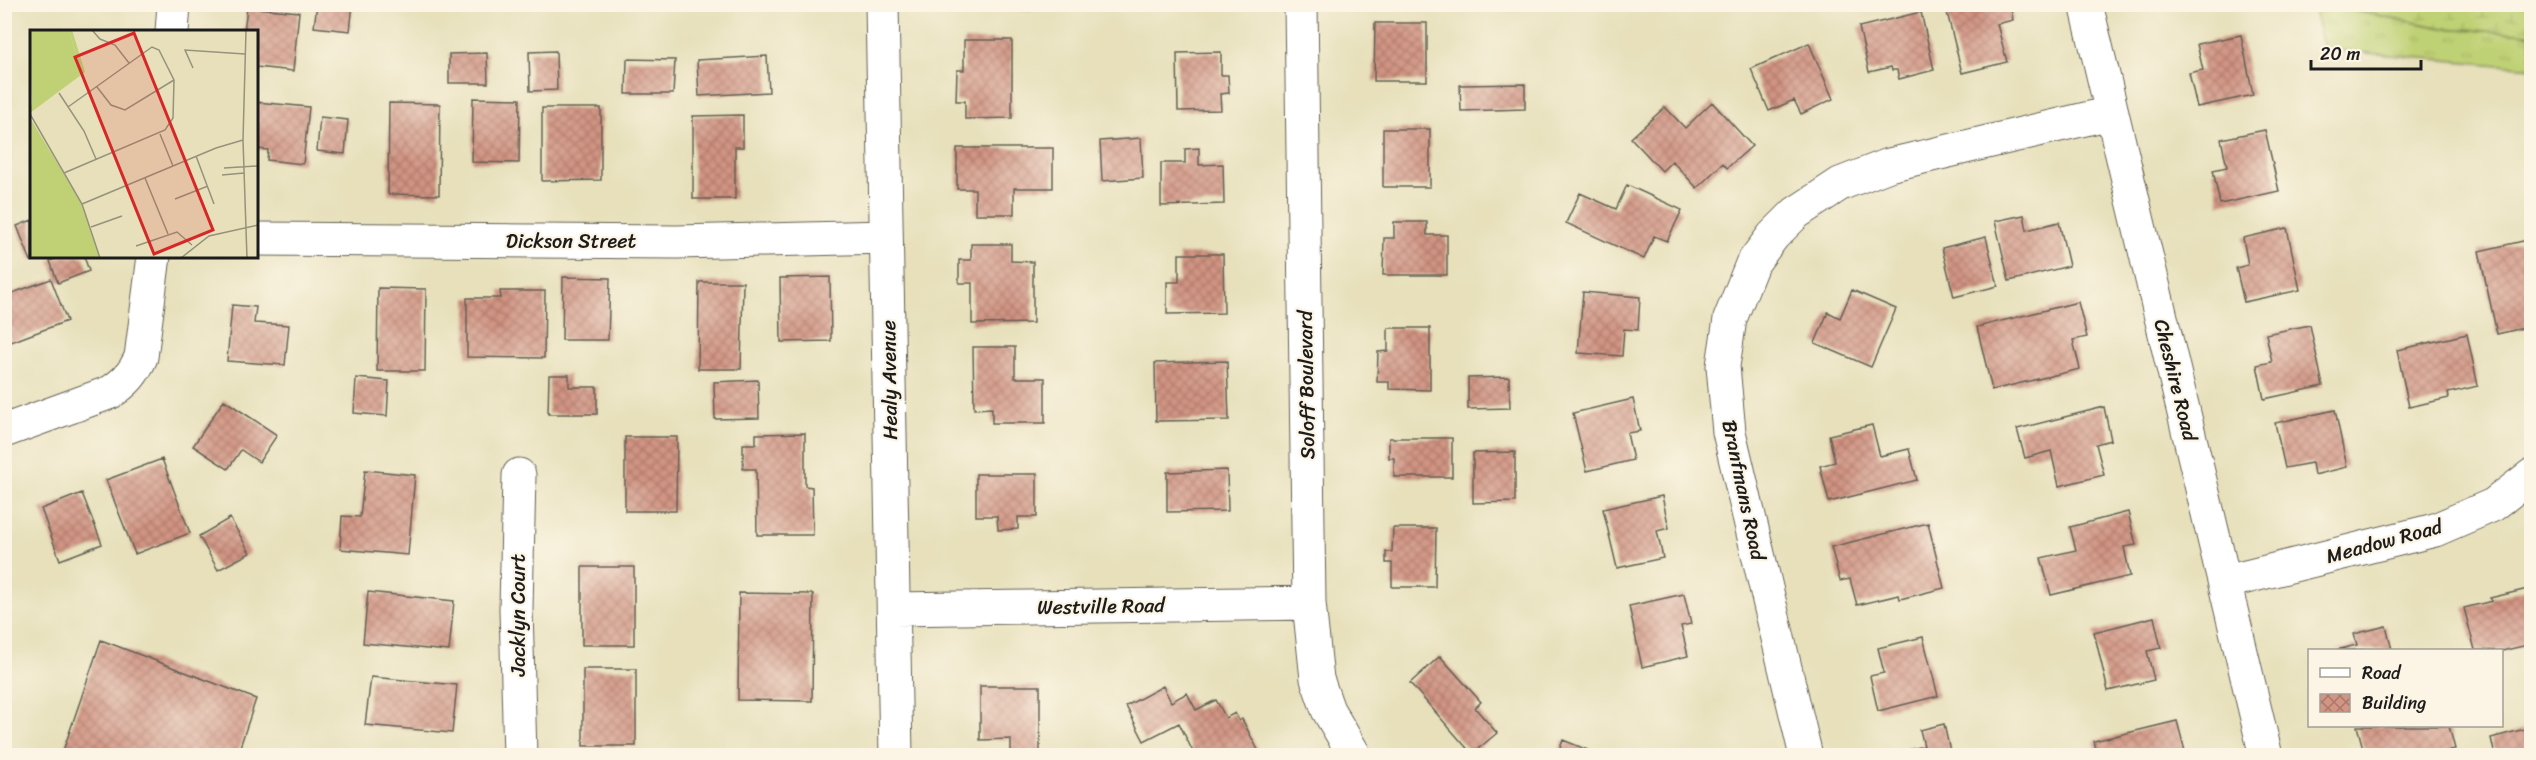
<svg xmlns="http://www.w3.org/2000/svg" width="2536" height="760" viewBox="0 0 2536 760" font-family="Sriracha,sans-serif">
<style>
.grass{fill:url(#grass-tufts);stroke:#6e7648;stroke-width:1.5}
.wetland{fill:url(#wetland-marsh);stroke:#6e7648;stroke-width:1.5}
.building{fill:url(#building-cross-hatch)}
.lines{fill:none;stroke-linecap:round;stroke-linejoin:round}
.minor-casing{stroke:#636154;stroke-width:35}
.minor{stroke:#fff;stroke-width:33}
.labels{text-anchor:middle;stroke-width:4.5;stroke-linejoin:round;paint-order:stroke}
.street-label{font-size:20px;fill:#1c1c1c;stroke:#fcf5e5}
.inset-road{fill:none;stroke:#96927b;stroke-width:1.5}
.view{fill:#d62828;fill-opacity:0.15;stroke:#d62828;stroke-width:3}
.inset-edge{fill:none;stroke:#1c1c1c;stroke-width:3}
</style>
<defs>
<pattern id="grass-tufts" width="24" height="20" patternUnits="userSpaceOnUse" patternTransform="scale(1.5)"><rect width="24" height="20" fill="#bfd174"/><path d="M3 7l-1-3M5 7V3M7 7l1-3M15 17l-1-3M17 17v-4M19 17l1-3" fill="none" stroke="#a4b364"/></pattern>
<pattern id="wetland-marsh" width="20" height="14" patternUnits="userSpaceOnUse" patternTransform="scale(1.5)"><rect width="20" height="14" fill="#bfd174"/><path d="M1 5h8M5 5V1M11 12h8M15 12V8" fill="none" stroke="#a4b364"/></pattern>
<pattern id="building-cross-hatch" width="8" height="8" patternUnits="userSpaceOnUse" patternTransform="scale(1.5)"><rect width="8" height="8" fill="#d29483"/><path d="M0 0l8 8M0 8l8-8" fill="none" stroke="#aa786a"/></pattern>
</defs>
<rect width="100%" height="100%" fill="#fcf5e5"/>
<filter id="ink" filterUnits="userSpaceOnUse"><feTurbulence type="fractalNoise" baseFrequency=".0167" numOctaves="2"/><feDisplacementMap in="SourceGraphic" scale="12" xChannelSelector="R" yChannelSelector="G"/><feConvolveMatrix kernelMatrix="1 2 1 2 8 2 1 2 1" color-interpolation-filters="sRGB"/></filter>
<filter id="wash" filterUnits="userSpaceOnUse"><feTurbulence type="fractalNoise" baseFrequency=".008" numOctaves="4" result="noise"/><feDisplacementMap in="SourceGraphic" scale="24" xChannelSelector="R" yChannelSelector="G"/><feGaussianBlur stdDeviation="1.35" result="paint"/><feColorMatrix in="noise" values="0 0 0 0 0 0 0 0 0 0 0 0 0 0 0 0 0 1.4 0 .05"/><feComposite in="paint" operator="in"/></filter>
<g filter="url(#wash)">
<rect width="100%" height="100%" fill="#e7e0bb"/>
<!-- grass -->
<path class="grass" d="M2313 5H2344L2346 9 2443 28 2531 34V68L2324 49Z"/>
<!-- wetland -->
<path class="wetland" d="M2344 5H2531V34L2443 28 2346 9Z"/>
<g id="blocks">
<!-- building -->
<path class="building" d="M317 4H353L350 31 314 27Z
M966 4H1031V10H966Z
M1945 4H2010L2013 20 1997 24 2007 62 1962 73Z
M247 7 299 12 293 71 256 67V32H244Z
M1921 12 1934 70 1899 79 1897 70H1892L1891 67 1869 72 1859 27Z
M1375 23H1427V81H1374Z
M2241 35 2253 95 2197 107 2189 73 2203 70 2197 44Z
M964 40H1012V118L965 119V101H956L957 70H964Z
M1809 43 1833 99 1801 114 1794 100 1769 111 1751 69Z
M556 51 557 90 530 91 529 52Z
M1221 52V75H1228L1229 93 1220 94 1221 110 1178 111 1177 53Z
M487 53 488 83H449V54Z
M767 56 769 92 699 96 697 60Z
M627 59 675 60 673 94H626Z
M1525 84V109L1461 111 1460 85Z
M473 98 520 99 519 163 472 162Z
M256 102 309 107 303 164 267 160 268 150 256 149Z
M1712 102 1752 146 1727 168 1723 163 1697 188 1672 161 1662 171 1631 138 1665 107 1685 128Z
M389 103 440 104 439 195 388 194Z
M542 108H601V180L542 181Z
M743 115V147H735V199H693V116Z
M320 117 348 120 345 154 317 151Z
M1383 129H1430V187H1383Z
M2265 130 2279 191 2220 204 2213 170 2227 167 2221 139Z
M1141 138 1143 178 1102 181 1100 141Z
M957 148H1053V188H1014V214H975V189H957Z
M1199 148V165L1223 164 1224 204 1161 206V163H1185V149Z
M1627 185 1682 210 1667 241 1654 236 1644 259 1566 223 1580 193 1616 209Z
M2024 215 2027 230 2059 222 2069 266 2009 281 1995 221Z
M32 220V261H31L17 226Z
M1394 222H1427V235H1447V275H1383L1384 238H1394Z
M2287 228 2300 290 2244 302 2236 268 2248 265 2243 238Z
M1986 237 1998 286 1954 297 1942 248Z
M2532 239V326L2497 334 2479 251Z
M971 244H1011V261L1033 262V323L972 324V283H959V260H971Z
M1179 254H1223L1224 313 1167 314V282H1179Z
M60 256H84L89 271 58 283 50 261Z
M563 277 610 278 608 340H562Z
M830 277 831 341 781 342 780 278Z
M51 279 67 321 11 342 4 324V296Z
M699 282H743L741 369H698Z
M378 288 426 289 425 371H377Z
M1852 290 1896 309 1871 367 1815 343 1828 312 1840 318Z
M500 291H545L544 358 467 357V298H501Z
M1583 292 1640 297 1638 330 1624 329 1622 356 1578 353Z
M2078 302 2087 337 2073 340 2080 369 1992 390 1977 327Z
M232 305 256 307 254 323 289 325 285 365 227 361Z
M2310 325 2323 386 2264 399 2257 365 2272 362 2266 334Z
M1388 328H1430V390L1389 389V382H1377L1378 352 1388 351Z
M2467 334 2478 386 2448 393 2449 398 2409 407 2397 350Z
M973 347H1015V378H1045V423H992V408L974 409Z
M1227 361 1229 420 1156 421 1155 363Z
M549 375H569V387H597V414H548Z
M1509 377 1510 408 1468 409V378Z
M356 378 389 381 387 416 354 413Z
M758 380 759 418 715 419 714 382Z
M1633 399 1640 431 1627 433 1633 460 1587 471 1573 413Z
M224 400 277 435 259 462 241 450 228 469 193 446Z
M2104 407 2111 440 2096 444 2104 475 2059 486 2051 451 2025 458 2017 429Z
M2335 410 2347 467 2314 475 2312 463 2285 468 2275 423Z
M1872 425 1880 456 1909 449 1917 480 1829 502 1820 466 1835 462 1829 435Z
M805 433V486L812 487 813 535H757L756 469H743V444H756V434Z
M625 437H677L676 511H625Z
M1389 438H1452V477H1394V458H1389Z
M1515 452V502L1473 503V453Z
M162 459 190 533 135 554 106 480Z
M365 470 415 475 408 555 340 549 342 516 360 517Z
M1227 470 1228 511 1167 512V472Z
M976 474H1037V517H1018V529L998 530 997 516H976Z
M82 493 102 544 60 560 41 509Z
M1662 496 1669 528 1657 531 1663 558 1617 568 1603 509Z
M2128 512 2136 545 2124 547 2130 576 2051 595 2041 558 2076 550 2070 527Z
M230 518 250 553 218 570 199 536Z
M1928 523 1944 588 1900 599 1899 595 1857 605 1850 579 1840 581 1831 547Z
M1393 528H1436L1435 587H1392V563H1386V552H1392Z
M582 567H634V645H582Z
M2532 588V644L2502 651 2475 650 2464 608 2492 601 2490 598Z
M368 592 454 601 449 651 363 643Z
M739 593 813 594 812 701 738 700Z
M1684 594 1691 624 1681 626 1688 656 1642 667 1629 606Z
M2154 617 2161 648 2147 651 2154 680 2108 691 2094 632Z
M2386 626 2392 650H2336L2357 645 2354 634Z
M1923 637 1938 696 1878 711 1870 676 1884 673 1878 648Z
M101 640 256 699 237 756H77L63 751Z
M1440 656 1481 702 1475 708 1497 733 1472 754 1410 683Z
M583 669H636V746H583Z
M371 677 457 685 452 733 365 725Z
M980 686H1040V756H1011V739L980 740Z
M1163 686 1171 702 1187 693 1196 710 1216 700 1226 718 1235 713 1239 721 1242 719 1258 750 1247 756H1195L1179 723 1144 741 1126 706Z
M2177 721 2185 751 2169 756H2098L2094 741Z
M1944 724 1951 756H1900L1899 752 1924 746 1920 730Z
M2357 726H2449L2455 749 2427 756H2352L2364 752Z
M2532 727V756H2495L2491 738Z
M1563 740 1600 755V756H1557Z"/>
</g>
</g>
<g filter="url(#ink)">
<use href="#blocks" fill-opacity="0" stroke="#636154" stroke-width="1.5"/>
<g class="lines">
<defs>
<path id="minor" d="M882 4 896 756
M1301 4 1309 603 1317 679 1328 710 1355 756
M2086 4 2266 756
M172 32 174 4
M256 239 677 242 886 237
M4 431 111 392C126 382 134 373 141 357L154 256
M519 475 516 609 520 756
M2226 582 2435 530 2493 505 2532 475
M894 609 1309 603
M1806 756 1729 432 1723 366 1730 319 1752 264 1773 236 1796 213 1840 184 1889 165 2111 113"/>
</defs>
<!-- minor casing -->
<use href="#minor" class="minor-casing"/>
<!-- minor -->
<use href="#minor" class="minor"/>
</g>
</g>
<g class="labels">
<!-- street labels -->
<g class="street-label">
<text x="571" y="248">Dickson Street</text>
<text transform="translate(889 380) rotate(-91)" y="7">Healy Avenue</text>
<text transform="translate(2176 380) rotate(76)" y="7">Cheshire Road</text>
<text transform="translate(1306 385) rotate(-91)" y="7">Soloff Boulevard</text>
<text transform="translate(1744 490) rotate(78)" y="7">Branfmans Road</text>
<text transform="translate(2384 541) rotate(-15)" y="7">Meadow Road</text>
<text transform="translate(1101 606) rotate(-1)" y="7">Westville Road</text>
<text transform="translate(518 615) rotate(-90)" y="7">Jacklyn Court</text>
</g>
</g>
<!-- overview -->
<g transform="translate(30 30)">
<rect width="228" height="228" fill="#e7e0bb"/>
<path d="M39 0H42L55 42 0 83V76L51 42ZM0 88 52 174 70 228H0Z" fill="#bfd174"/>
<path d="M0 0H39L51 42 2 76Z" fill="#bfd174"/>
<path class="inset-road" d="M62 0 70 9 85 15 99 33M216 0 213 110 217 228M163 38 155 20 215 24M67 57 81 75 95 80 144 50M29 63 54 101 66 129M0 84 52 174 70 228M130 104 143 136M166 126 184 174M194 138 228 136M34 143 135 100 143 88 144 50 129 20 122 17 38 77M192 145 214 143M115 148 138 204M145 169 178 156M52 174 186 118 213 110M61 197 92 186M106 216 147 202 162 215M151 228 179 206 228 195"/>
<path class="view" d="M104 3 183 200 124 224 45 27Z"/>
<rect width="228" height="228" class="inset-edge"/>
</g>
<!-- margin -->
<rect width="2536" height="760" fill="none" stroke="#fcf5e5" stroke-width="24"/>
<!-- legend -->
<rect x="2308" y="649" width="195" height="78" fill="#fcf5e5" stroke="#a29e95" stroke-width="1.5"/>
<rect x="2320" y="668" width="30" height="9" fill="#ffffff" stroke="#a29e95" stroke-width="1.5"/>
<text x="2362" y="679" font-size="18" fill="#1c1c1c">Road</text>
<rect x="2320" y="694" width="30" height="18" fill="url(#building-cross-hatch)" stroke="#a29e95" stroke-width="1.5"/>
<text x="2362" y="709" font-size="18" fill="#1c1c1c">Building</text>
<!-- scale -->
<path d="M2311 60v9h110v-9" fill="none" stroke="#1c1c1c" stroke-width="3"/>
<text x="2320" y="60" font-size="18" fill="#1c1c1c" stroke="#fcf5e5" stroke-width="4.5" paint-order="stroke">20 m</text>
</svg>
